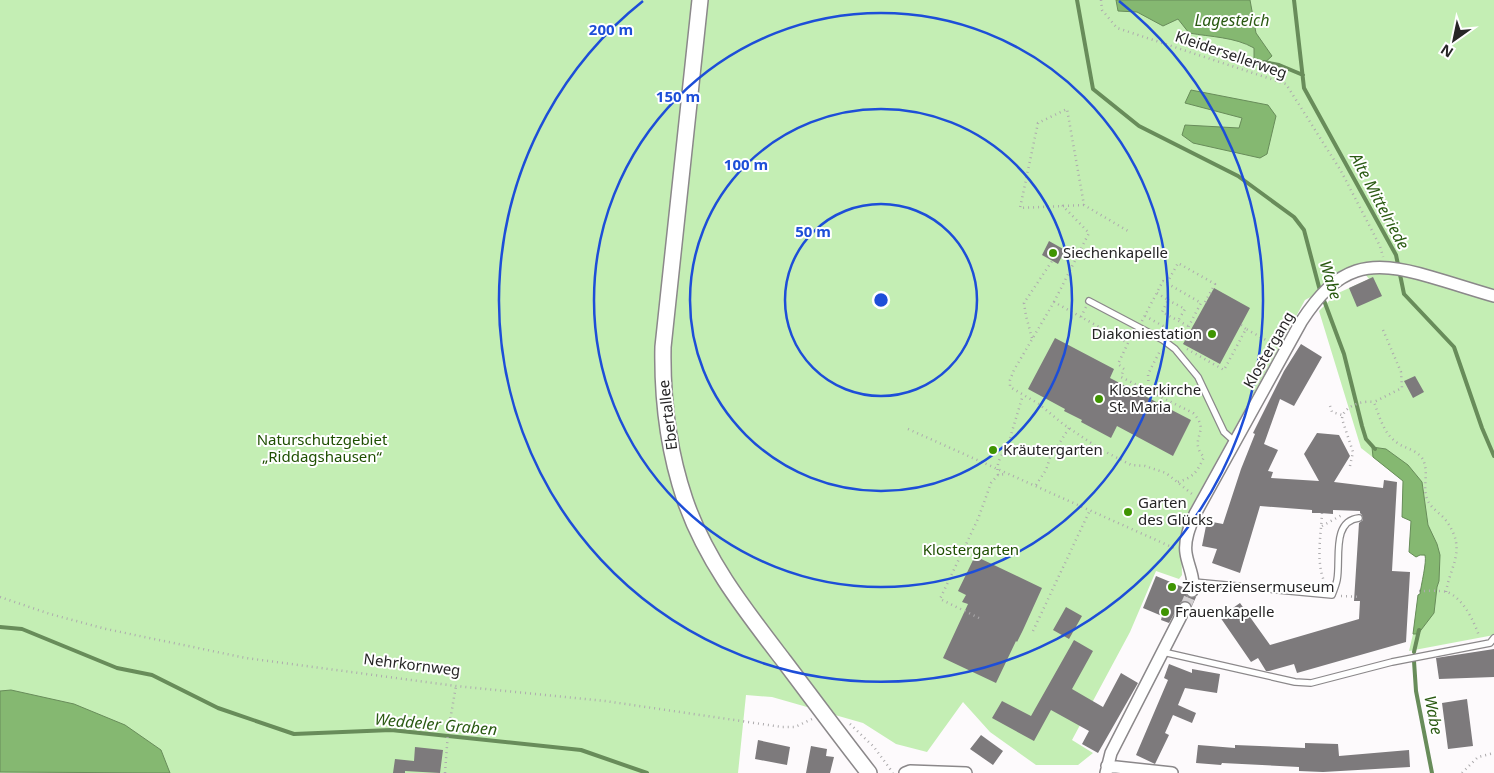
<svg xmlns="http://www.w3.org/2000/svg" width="1494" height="773" viewBox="0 0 1494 773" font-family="'Noto Sans',sans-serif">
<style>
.green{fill:#c4eeb4}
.water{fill:#85b871;stroke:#688c5a}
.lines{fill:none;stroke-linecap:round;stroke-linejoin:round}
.stream{stroke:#688c5a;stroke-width:4}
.building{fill:#7d7a7c}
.minor-tunnel{stroke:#d2cfd1;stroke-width:11;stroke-dasharray:11 5.5;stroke-linecap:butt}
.service-casing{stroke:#8b888a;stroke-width:8}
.minor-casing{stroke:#8b888a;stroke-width:14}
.secondary-casing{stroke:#8b888a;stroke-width:18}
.path{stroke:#adabad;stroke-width:2.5;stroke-dasharray:1 4;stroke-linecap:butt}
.service{stroke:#fff;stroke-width:5.5}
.minor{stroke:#fff;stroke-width:11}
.secondary{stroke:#fff;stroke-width:15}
.ring{fill:none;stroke:#1d4ed8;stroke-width:2.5}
.poi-dot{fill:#3f9402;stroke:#fff;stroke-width:2}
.labels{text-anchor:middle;stroke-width:4;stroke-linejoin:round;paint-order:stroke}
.street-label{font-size:15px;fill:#262526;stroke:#fff}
.poi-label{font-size:15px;fill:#262526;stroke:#fff;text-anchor:start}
.park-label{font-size:15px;fill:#1e4f01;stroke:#fff}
.water-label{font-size:16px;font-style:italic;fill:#2a5a12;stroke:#fff}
.centre{fill:#1d4ed8;stroke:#fff;stroke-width:2.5}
.ring-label{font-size:15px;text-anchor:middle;font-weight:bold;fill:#1d4ed8;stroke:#fff;stroke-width:4;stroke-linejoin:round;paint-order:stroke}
</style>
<rect width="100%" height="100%" fill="#fdfafc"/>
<!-- green -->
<path class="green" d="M0 0H1494V635L1409 651 1413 634 1418 595 1420 594C1421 585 1427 563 1425 556L1420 555 1416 557 1409 552 1411 521 1402 517 1403 481 1361 448 1319 311 1336 294 1369 279 1365 274 1358 272 1305 300 1189 511 1182 531 1181 545 1182 575 1179 579 1156 571 1130 632 1072 740 1093 753 1078 765H1036L990 732 963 702 927 752 896 744 863 723 772 697 746 695 738 773H0Z"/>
<!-- water -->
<path class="water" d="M1116 0H1250L1256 33 1272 56 1261 66 1251 64 1254 58V48C1235 37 1211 37 1189 33L1178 19 1163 26 1137 12 1118 11Z
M1191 90 1268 105 1276 116 1267 154 1260 158 1193 143 1182 135 1185 125 1239 128 1242 118 1185 103Z
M1372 447 1386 449 1408 465 1422 482 1428 525 1437 544 1440 555 1439 581 1437 587 1434 613 1418 634H1413L1418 595 1420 594C1421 585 1427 562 1425 555H1420L1416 557 1409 552 1411 521 1402 517 1403 481 1373 457Z
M11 690 74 704 125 725 161 750 170 773 0 772V691Z"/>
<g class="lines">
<!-- stream -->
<path class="stream" d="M1077 0 1093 89 1139 126 1238 176 1294 217 1304 230 1319 287 1344 354 1362 426 1366 439 1375 449
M1294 0 1304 88 1396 255 1404 294 1454 347 1482 428 1494 456
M1264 62 1279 65 1303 75
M0 627 22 629 117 668 152 675 218 708 294 734 391 730 581 750 647 773
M1414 652 1419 630
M1414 661 1416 691 1432 773"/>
</g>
<!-- building -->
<path class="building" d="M1049 241 1065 250 1058 264 1042 255Z
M1373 277 1382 296 1357 307 1349 288Z
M1214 288 1250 308 1220 364 1183 344Z
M1055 338 1114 369 1110 378 1191 420 1173 456 1117 426 1111 438 1081 422 1082 420 1064 411 1065 409 1028 389Z
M1301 344 1322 357 1294 406 1280 399 1264 444 1278 450 1268 471 1273 472 1271 478 1319 481 1304 454 1317 433 1339 435 1350 456 1334 482 1383 488 1384 480 1397 482 1392 571 1410 572 1406 642 1297 673 1294 664 1269 671H1266L1258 658 1251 662 1220 617 1240 603 1270 645 1359 619 1360 601H1354L1359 523 1363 520 1362 515 1360 513V511L1333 510V514L1320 513H1312V510L1260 506 1240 573 1212 563 1217 549 1202 546 1207 521 1223 524 1241 469 1255 434 1253 433 1284 371Z
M1415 376 1424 392 1413 398 1404 381Z
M975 556 1042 588 1023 630 1017 642 1016 641 996 683 943 658 968 604 962 602 966 595 958 591Z
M1156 576 1185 588V593L1188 597H1196L1192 606 1188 601 1181 602 1169 623 1161 620 1162 616 1143 608Z
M1066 607 1082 616 1069 639 1053 630Z
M1074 640 1093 651 1072 689 1103 707 1121 673 1138 683 1098 753 1082 744 1089 731 1051 710 1034 741 992 718 1002 701 1031 716Z
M1494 649V677L1439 679 1436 658Z
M1169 664 1192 673V669L1220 674 1217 693 1185 688 1178 705 1196 713 1192 723 1173 715 1165 733 1169 735 1155 764 1136 755 1168 680 1164 678Z
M1467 699 1473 746 1448 749 1442 703Z
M981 735 1003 751 993 765 970 749Z
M758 740 790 747 787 765 755 759Z
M1305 743 1338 744 1339 756 1409 750 1410 767 1323 772 1299 771V767L1222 763 1221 765 1196 763 1198 745 1235 748V745L1305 748Z
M811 746 827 749 826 756 834 757 830 773H806Z
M415 747 443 750 440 773 405 771V773H393L395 759 414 761Z"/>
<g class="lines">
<!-- minor-tunnel -->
<path class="minor-tunnel" d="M1185 608 1192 591"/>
<defs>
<path id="service" d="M1089 301 1163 340 1175 349 1198 377 1224 432 1234 441
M1194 582 1332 595C1334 590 1336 585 1337 580 1341 560 1331 521 1359 518
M1163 652 1295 682 1311 683 1392 662 1490 643 1494 638"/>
<path id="minor" d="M1192 591C1195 576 1188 567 1186 553 1184 540 1190 526 1195 514L1301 322C1338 265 1368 258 1431 277 1452 283 1473 290 1494 296
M1107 766 1172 773
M905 773 910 771 966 773
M1106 773 1111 753 1185 608"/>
<path id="secondary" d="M700 0 663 347C662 399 668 450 685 500 706 561 745 610 784 661 812 698 840 736 869 773"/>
</defs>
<!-- service casing -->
<use href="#service" class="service-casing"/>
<!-- minor casing -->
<use href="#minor" class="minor-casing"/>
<!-- secondary casing -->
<use href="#secondary" class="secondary-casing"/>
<!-- path -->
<path class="path" d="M1101 0 1102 10 1117 28 1286 84 1341 171 1380 246 1383 257
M1084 205 1020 208 1038 123 1067 109 1084 205 1128 231
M1167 283 1178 263 1215 284 1204 304
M1157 293 1168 300 1162 312 1188 326
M1168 300 1185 309 1178 321
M1054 302 1089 233 1062 205
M1145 316 1183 337 1201 303H1202
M1081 317 1086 307
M1142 321 1163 281 1201 303
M1241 325 1246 329
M1383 330 1401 372 1402 388 1374 402C1380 418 1384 435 1399 444 1407 449 1416 450 1422 458 1430 471 1422 486 1427 499 1431 509 1442 514 1447 522 1467 550 1450 566 1446 592
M1032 338 1026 316 1024 303 1052 261
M1187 349 1224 370 1246 329 1275 345
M1149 391 1148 374 1161 349
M1330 406 1332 412 1342 415
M908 429 1174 548
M1350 466 1353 452 1342 419C1343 406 1363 400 1374 402
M998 475C996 464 1000 456 1007 448L1023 395
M1178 482C1194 477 1197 472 1204 457 1187 439 1212 432 1193 413L1121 377 1124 369 1118 364 1128 343 1054 302 1014 370 1010 380V387L1039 404 1063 424 1100 449 1131 465 1145 466 1166 473 1192 494
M1036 485 1046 470 1050 458 1069 428
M1322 513C1321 536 1315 565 1326 585
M1322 526 1342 515
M1419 591C1427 591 1439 590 1447 592 1463 598 1474 621 1479 636
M1341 596 1360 597
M0 597 50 614 106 629 246 658 456 686 605 701 782 727H795L812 719
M979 618 940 599 978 519 991 483 998 475 1006 474
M1033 631 1090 510
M850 724 874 747 893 773
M445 773 448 732 456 686
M1462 773 1478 757 1494 753"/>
<!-- service -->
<use href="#service" class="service"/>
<!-- minor -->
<use href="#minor" class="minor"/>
<!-- secondary -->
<use href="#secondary" class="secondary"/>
</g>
<!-- distance rings -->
<g class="ring">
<circle cx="881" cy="300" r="96"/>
<circle cx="881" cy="300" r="191"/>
<circle cx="881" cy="300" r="287"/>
<path d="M1119 1A382 382 0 1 1 643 1"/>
</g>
<!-- markers -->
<g class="poi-dot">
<circle cx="1053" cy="253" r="5"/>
<circle cx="1212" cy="334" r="5"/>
<circle cx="1099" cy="399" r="5"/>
<circle cx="993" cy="450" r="5"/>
<circle cx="1128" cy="512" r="5"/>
<circle cx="1172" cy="587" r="5"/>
<circle cx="1165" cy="612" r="5"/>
</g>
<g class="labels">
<!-- street labels -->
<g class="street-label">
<text transform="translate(1231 55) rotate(19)" y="5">Kleidersellerweg</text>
<text transform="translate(1269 350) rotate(-60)" y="5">Klostergang</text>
<text transform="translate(668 415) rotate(-97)" y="5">Ebertallee</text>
<text transform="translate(412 665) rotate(7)" y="5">Nehrkornweg</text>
</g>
<!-- poi labels -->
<g class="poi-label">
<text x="1063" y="258">Siechenkapelle</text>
<text x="1202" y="339" text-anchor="end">Diakoniestation</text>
<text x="1109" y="395">Klosterkirche<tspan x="1109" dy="17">St. Maria</tspan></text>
<text x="1003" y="455">Kräutergarten</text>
<text x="1138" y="508">Garten<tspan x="1138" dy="17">des Glücks</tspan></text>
<text x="1182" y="592">Zisterziensermuseum</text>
<text x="1175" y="617">Frauenkapelle</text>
</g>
<!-- park labels -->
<g class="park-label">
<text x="322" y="445">Naturschutzgebiet<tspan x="322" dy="17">„Riddagshausen“</tspan></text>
<text x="971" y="555">Klostergarten</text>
</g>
<!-- water labels -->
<g class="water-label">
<text x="1232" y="26">Lagesteich</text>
<text transform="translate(1380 201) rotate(62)" y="6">Alte Mittelriede</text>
<text transform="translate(1331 280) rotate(73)" y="6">Wabe</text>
<text transform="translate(1434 715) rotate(79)" y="6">Wabe</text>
<text transform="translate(436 724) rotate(5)" y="6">Weddeler Graben</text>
</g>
</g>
<circle cx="881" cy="300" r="8" class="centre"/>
<g class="ring-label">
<text x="611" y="35">200 m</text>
<text x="678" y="102">150 m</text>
<text x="746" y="170">100 m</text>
<text x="813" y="237">50 m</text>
</g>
<!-- north arrow -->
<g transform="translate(1454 40) rotate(213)" stroke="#ffffff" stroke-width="4" paint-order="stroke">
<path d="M0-4L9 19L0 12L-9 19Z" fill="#262526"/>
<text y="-8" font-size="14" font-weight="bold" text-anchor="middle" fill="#262526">N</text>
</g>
</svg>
